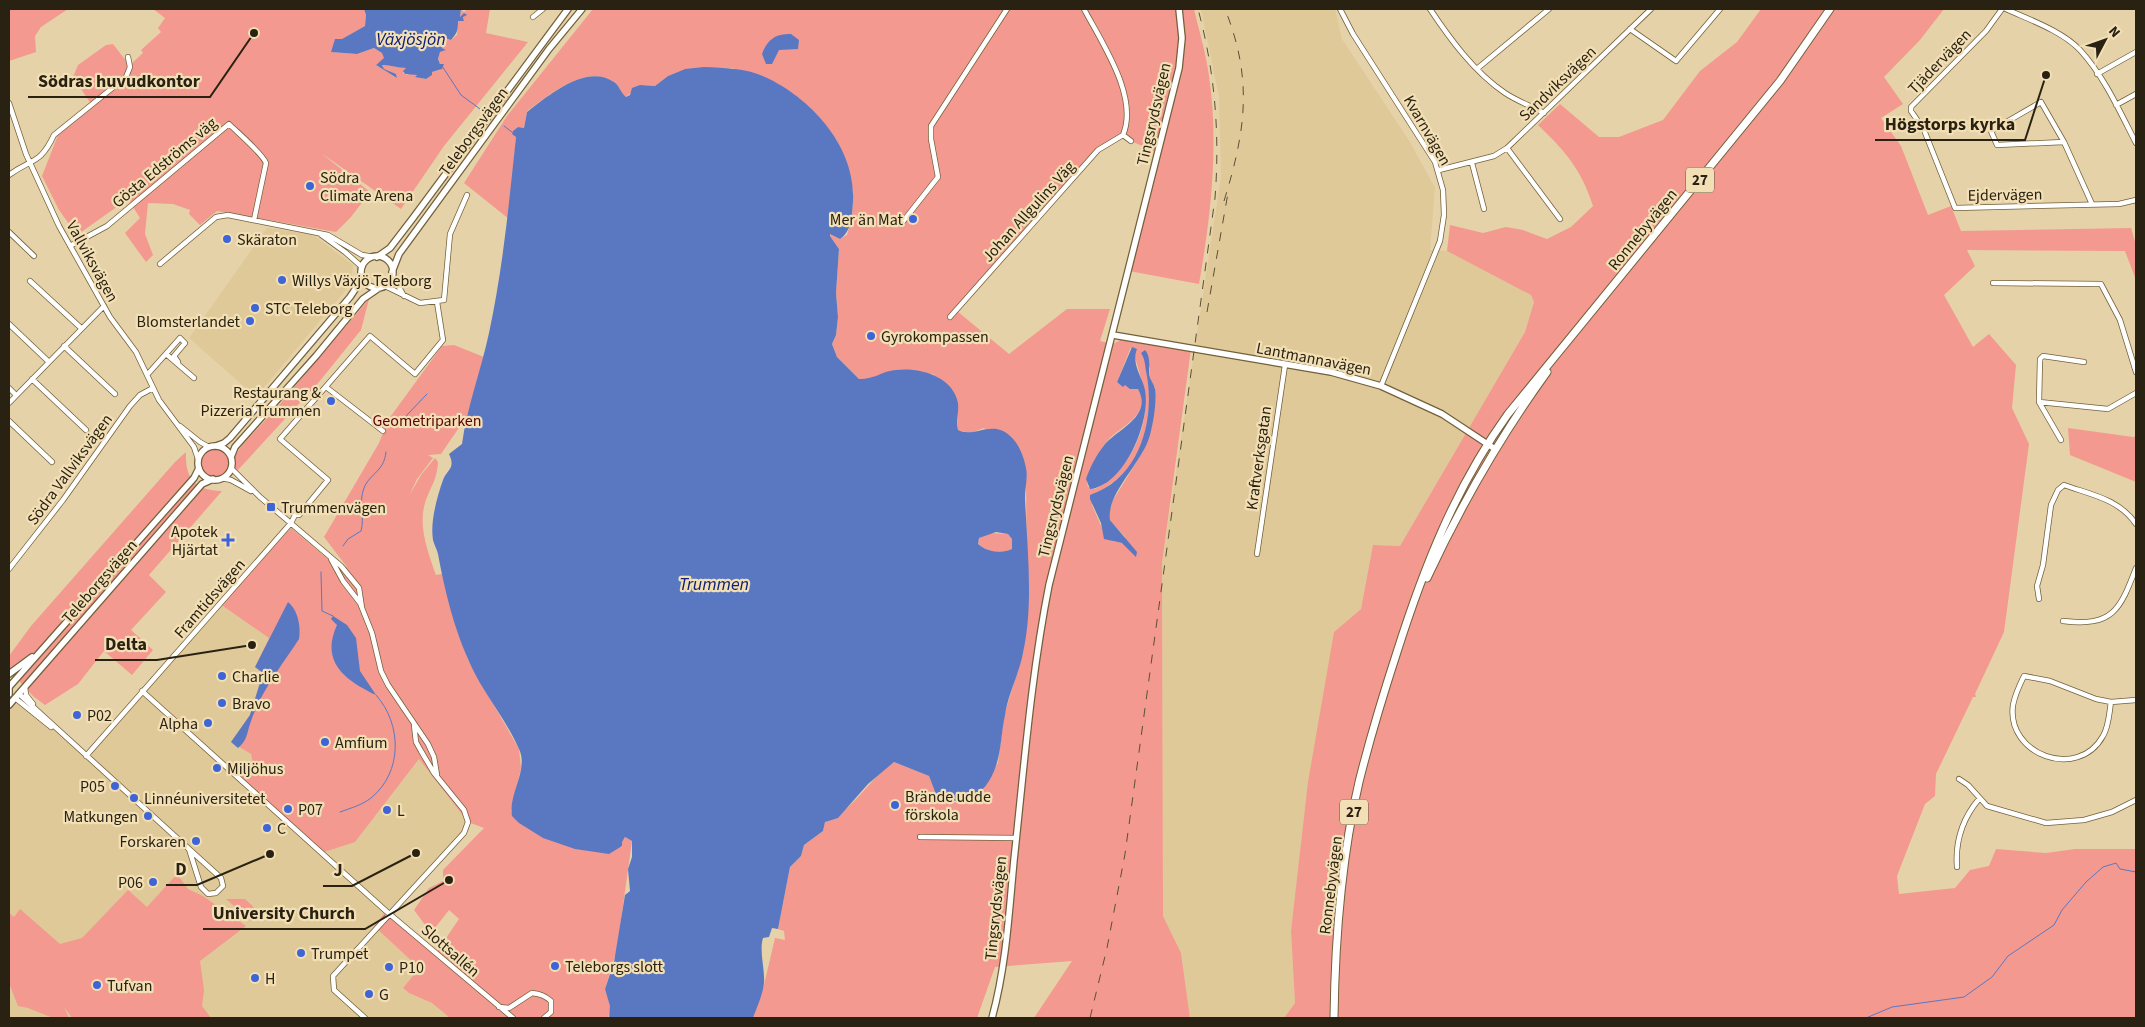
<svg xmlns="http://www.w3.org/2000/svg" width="2145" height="1027" viewBox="0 0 2145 1027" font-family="'Source Sans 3',sans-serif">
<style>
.built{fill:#e0c998}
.green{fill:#f39990;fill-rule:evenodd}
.water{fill:#5a78c2;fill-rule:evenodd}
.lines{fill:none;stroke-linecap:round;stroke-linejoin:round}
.stream{stroke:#5a78c2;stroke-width:1}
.street-casing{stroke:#72603a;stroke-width:6}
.secondary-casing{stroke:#72603a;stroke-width:8}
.primary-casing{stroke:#72603a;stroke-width:9}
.street{stroke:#fff;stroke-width:4.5}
.secondary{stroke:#fff;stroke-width:5.5}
.primary{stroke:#fff;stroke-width:7}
.rail{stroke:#594f38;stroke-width:1;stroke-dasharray:9 9;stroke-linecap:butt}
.poi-dot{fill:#3d65d6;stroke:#f3dfb5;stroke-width:2}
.labels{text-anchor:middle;stroke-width:4.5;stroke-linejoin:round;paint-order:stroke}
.shield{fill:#f3dfb5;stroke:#665b43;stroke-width:1}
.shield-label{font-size:15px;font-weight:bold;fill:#292212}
.street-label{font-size:16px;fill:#292212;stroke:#f3dfb5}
.poi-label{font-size:16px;fill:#292212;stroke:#f3dfb5;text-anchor:start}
.park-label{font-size:16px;fill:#5c0308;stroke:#f3dfb5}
.water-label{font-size:18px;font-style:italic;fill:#0c2077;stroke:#f3dfb5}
.leader{fill:none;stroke:#292212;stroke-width:2}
.callout-dot{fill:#292212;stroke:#f3dfb5;stroke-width:2}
.callout-label{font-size:18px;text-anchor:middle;font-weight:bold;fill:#292212;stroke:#f3dfb5;stroke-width:4.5;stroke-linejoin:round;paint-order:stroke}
</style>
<rect width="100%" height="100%" fill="#e6d2a8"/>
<!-- built -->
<path class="built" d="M1201 9H1335L1342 39 1410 142 1435 188 1430 250 1447 251 1531 295 1534 302 1525 332 1400 546 1373 545 1361 609 1334 632 1291 931 1295 1003 1284 1018H1190L1181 953 1163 916 1162 563 1221 177 1219 97Z
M267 228 312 234 353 265 351 284 256 397 189 338Z
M220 604 269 638 255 667 263 672 250 715 231 742 251 754 253 764 240 779 355 842 419 759 468 822 462 832 374 926 417 966 418 971 403 988 409 993 432 1003 450 1018H9V707L15 698 56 730 86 756Z"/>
<!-- green -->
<path class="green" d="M9 9H68L41 27 35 36 36 52 9 61Z
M153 9H364L366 15 365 26 339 41 331 52 357 54 374 48 382 53 385 58 376 65 397 78 396 74 384 70 382 65 406 68 403 73 407 75 411 73 418 75 415 76 424 79 432 75V72L440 70 444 64H440L438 59 440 52 446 50 442 48 441 39 445 38 451 40 457 35 458 21 464 20 463 17 466 14 460 17 461 9 464 12 467 9H490L486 33 528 42 444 146 401 209 321 153 370 192 351 217 336 232 217 211 200 225 189 214 190 210 173 204 148 203 145 234 153 255 146 262 125 233 140 218 128 199 77 235 59 210 42 176 58 135 93 107 73 77 78 65 106 45 113 44 127 62 132 63 143 53 141 50 161 32 158 28 165 18Z
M593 9H1194C1199 31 1206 53 1209 76 1219 144 1211 216 1199 284L1129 271 1158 153 1131 141 1123 136 1098 150 957 311 1009 354 1067 309H1110L1100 341 1113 344 1122 339 1191 349 1162 563 1163 916 1181 953 1190 1018H1034L1072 961 995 967 977 1018H753L764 985 775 938 785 940 784 931 778 929 790 867 801 856 804 845 823 831 825 822C852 813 869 778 894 762L929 776 937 797 958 803 966 801 982 789 998 763 1004 716 1023 653 1027 620 1026 471 984 428 970 433 958 430V404L933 374 897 370 872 379H859L837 357 832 344 836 335 838 317 836 293 839 249 830 236V234L840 239 847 235 852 218 853 192 847 164 836 139 733 68 685 69 668 76 655 86 640 85 626 97C620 92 620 86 614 82 586 63 548 96 527 111L524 128 518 127 513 131 516 137 509 219 464 183 507 116ZM1131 347C1137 362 1143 383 1145 399 1148 432 1125 475 1095 489L1088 487C1085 478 1089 473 1093 465 1098 455 1102 446 1110 438 1124 425 1152 413 1138 389L1117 382ZM1143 355 1150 368 1149 376 1155 388 1152 427 1142 453 1112 502 1109 514 1110 520 1125 537 1122 543 1112 541 1102 528 1092 505C1101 487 1114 484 1127 470 1151 442 1156 388 1143 355Z
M1761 9H1944L1920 40 1884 77 1903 104 1881 118 1901 146 1928 215 1951 206 1961 231 2131 228 2136 245V280L2125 251 1967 250 1975 266 1944 295 1973 347 1989 334 2016 365 2012 408 2029 444 2004 632 1975 694 1976 697H1973L1936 774 1935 796 1925 804 1897 876 1899 894 1955 888 1970 870 1989 866 1996 849 2046 853 2075 849H2136V1018H1284L1295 1003 1291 931 1308 782 1334 632 1361 609 1373 545 1400 546 1525 332 1534 302 1531 295 1447 251 1450 225 1483 233 1506 227 1523 230 1547 239 1571 227 1593 206C1581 169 1566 152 1538 125L1560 104 1599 137H1619L1663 120 1700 71 1737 42Z
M369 299 361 330 319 382 237 471 234 464 235 456 242 445 275 410Z
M454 345 484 357 467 416 441 454 428 455 433 458 417 479 409 496 421 475 435 458 438 462C437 481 430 487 425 503 418 527 428 552 436 575L442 574 456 625 468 660 519 749 521 768 511 812C551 851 570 845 622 847V842L625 837 632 841 617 949 605 989 611 1006 608 1018H450L432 1003 409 993 403 988 417 971 415 969 417 966 374 926 386 911 436 953 459 919 449 910 431 933 414 910 429 888 443 881V870L484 828 468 822 419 759 355 842 321 853 239 779 253 764 251 754 231 742 250 715 263 673 255 667 269 638 220 604 291 528 329 560 347 567 324 537 379 443 388 420 442 346Z
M2068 428 2133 437 2136 436V482L2070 455Z
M201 463a14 14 0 1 1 28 0a14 14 0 1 1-28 0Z
M186 452C185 478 194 490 222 491L149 575 166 592 131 630 153 650 132 675 104 651 78 684 45 705 33 696 9 670V656L31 626 175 462Z
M990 533 1008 534 1012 539V549C1001 554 987 552 978 544L979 538Z
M177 874 188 889 203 896 246 926 200 961 204 990 202 1006 211 1018H72L64 1007 69 1018H53L28 1008 18 1006 9 983V913L14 917 20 909 60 944 82 938 128 890 147 907Z
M226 899H245L258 911 251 921Z"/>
<!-- water -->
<path class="water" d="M364 9H461L460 17 464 13 467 15 463 17 464 21H458C458 31 457 33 451 40L445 38 441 40 442 48 446 50 440 52 438 59 440 64H444L442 69 432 72V75L426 79 415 77 417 75 405 74 403 71 406 68C398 68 390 65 382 65L384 69 396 74 397 78 376 65 384 58 382 53 374 48 357 54 331 52 335 39H342L365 26 366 15Z
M791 34 799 40 798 49 779 50 772 64H766L762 54C768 39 775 34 791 34Z
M704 67C725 68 746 68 765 77 811 98 856 147 853 201 852 215 852 231 840 239L830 234V236L839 249 836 293 838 317 836 335 832 344 837 357 859 379C876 379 882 371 896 370 919 367 953 376 958 403 959 412 956 421 958 430 976 439 994 416 1014 440 1020 447 1024 458 1026 468 1028 477 1025 488 1025 498 1027 548 1034 603 1023 653 1019 674 1008 694 1005 715 1000 738 1002 760 989 781 977 800 958 806 937 797L929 776 894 762 868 784 838 818 825 822 823 831 804 845 801 856 790 867 778 929 772 928 769 937 763 938C759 951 765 969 764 983 763 994 757 1007 753 1018H609L610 1006 605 989 614 962 625 895 630 891 628 869 632 857V841L625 837 622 842V846L609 854 575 849 543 838 519 823 512 816C508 794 529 770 519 749 509 726 493 705 480 683 458 644 446 598 438 554 437 549 434 545 433 540 430 522 437 497 443 480 447 469 456 469 449 454L462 444C467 406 481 371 489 333 503 268 509 203 516 137L512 134 513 131 518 127 524 128 527 112C548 96 586 63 614 82 620 86 620 92 626 97L630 95 632 88 640 85 655 86 668 76 685 69ZM996 532 1008 534 1012 539V549C1001 554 987 552 978 544L979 538Z
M1132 347 1137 349C1131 364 1142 376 1145 390 1151 421 1125 485 1090 489L1086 479C1090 467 1097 454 1105 444 1118 429 1153 416 1138 389H1130L1125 385 1123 387 1117 382Z
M1145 350C1151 357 1149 367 1149 375 1150 379 1154 384 1155 389 1157 400 1153 427 1149 438 1141 464 1106 494 1110 520L1137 552 1136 557 1122 543 1104 539 1101 523 1090 499V495C1141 478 1156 418 1146 371 1145 365 1145 359 1141 353Z
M288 602C298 610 301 626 299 639 282 665 259 694 250 724 247 733 247 741 238 748L231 742 250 715 263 673 255 667Z
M333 616 347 625 356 638 360 671 376 695C345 680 320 662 337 625L331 619Z"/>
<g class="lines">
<!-- stream -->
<path class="stream" d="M442 66 461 95 480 109
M504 126 512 132
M402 428 407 415 427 394
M343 546 348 539 361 531C365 517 358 503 364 488 370 473 384 472 386 452
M321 572 322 611 333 616
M340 812C351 808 362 805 371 798 403 772 402 724 376 695
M1866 1018 1892 1007 1964 997 1992 977 2008 956 2054 925 2062 910 2086 882 2103 867 2116 863 2120 869 2136 872"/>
<defs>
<path id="street" d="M1084 9C1102 43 1139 97 1123 135
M1340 9 1353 34 1435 162 1443 190 1444 215 1440 241 1381 386
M1430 9C1450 39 1474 72 1505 93 1517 101 1531 106 1544 113
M2002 9 1986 31 1911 107V111L1924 130 1955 208 2119 204 2136 200
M2006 9C2030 20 2062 31 2080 50 2104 76 2120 112 2136 143
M533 17 543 9
M1630 29 1676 61 1720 9
M1478 68 1549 9
M2097 74 2136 52
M9 103 26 154 59 226 110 317 136 352 159 400 194 447 198 459
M2116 105 2136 94
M2064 142 1997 145 1991 131 2041 102 2064 142 2092 204
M1507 148 1560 219
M1472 163 1484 209
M1439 170 1494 156 1507 148 1651 9
M9 175C32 158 40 165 54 135L126 77 130 67 128 57
M901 224 938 177 931 139V126L1007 9
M9 232 34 256
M320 234 345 252 362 267
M70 246 107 226 229 124C237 132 263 154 266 163L254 220
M160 264 216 217 228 215 328 235 362 255 375 257
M392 275 404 296
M30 281 81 328
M1993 283 2101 284 2120 320 2136 372
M385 286 420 303 444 300 450 234 467 195
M950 317 1098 150 1123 135 1131 141
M9 324 49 362
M64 346 115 394
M166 354 194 378
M2084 362 2043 356 2040 359 2039 402 2108 409 2136 393
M147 375 180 338 185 343 174 356 178 362
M32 379 86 430
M326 387 383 431
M9 388 16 395
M2039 402 2061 440
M9 403 104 306
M9 421 52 462
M180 426 200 442 209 447
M231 468 260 497 341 566 359 588 362 608
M222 478 231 480 251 491
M1257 554 1285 365
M331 559 343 581 360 603 372 633 381 671 388 685 428 744 434 757 437 775
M9 569 63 500 130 406 140 395 153 388
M2039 599 2037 586 2043 565 2051 505 2058 490 2064 485C2092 495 2119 499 2136 524
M2063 621C2113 627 2120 610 2136 568
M25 687 26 695 33 704
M142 691 386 911 513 1018
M19 694 189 849 201 887 208 894 216 893 223 886 221 878 189 849
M15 698 51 727
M2111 702C2109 714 2109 726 2103 736 2078 781 2006 755 2013 705 2015 695 2019 686 2024 676L2050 681 2096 699 2111 702 2136 700
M86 756 291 523 295 515H299L328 480 280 439 370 336 415 374 443 340 437 302
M1959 779 1968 785 1987 806 2046 823 2084 820 2112 812 2136 800
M920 837 1017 838
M1957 867C1955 841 1963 818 1979 799
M499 1007 509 1008 532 993C541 994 545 996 551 1001V1012L544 1018
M365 1018 334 990 333 976 464 833 468 822 464 810 434 773 421 751 416 742 414 725"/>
<path id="secondary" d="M361 272a16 16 0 1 1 32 0a16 16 0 1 1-32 0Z
M377 257 390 248 413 218 568 9
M392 272 399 254 549 49 582 9
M1113 335 1331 372 1381 386 1442 414 1495 449
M216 446 224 443 230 438 350 297 358 285 361 274
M198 463a17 17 0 1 1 34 0a17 17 0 1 1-34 0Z
M231 457 235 447 316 356 363 299 379 288
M9 674 32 657
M9 687 194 478 199 468
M9 694V686
M9 705 202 484 213 479
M992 1018C1006 967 1009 913 1014 860 1024 768 1031 676 1049 585L1179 68 1182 38 1179 9"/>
<path id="primary" d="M1427 578C1461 505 1500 437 1547 372
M1334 1018C1335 940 1341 859 1359 782 1370 738 1383 695 1397 652 1424 567 1456 486 1508 414L1780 81 1830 9"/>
</defs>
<!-- street casing -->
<use href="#street" class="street-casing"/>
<!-- secondary casing -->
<use href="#secondary" class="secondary-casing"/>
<!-- primary casing -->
<use href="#primary" class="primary-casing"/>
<!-- street -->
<use href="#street" class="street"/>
<!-- secondary -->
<use href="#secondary" class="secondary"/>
<!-- primary -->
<use href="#primary" class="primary"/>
<!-- rail -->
<path class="rail" d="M1224 201C1246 130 1253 79 1225 9
M1207 312 1228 193
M1090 1018 1107 948 1125 854 1215 198C1220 134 1215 72 1198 9"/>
</g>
<!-- markers -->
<g class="poi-dot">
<circle cx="310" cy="186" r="5"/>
<circle cx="913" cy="219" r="5"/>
<circle cx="227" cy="239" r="5"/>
<circle cx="282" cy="280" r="5"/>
<circle cx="255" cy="308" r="5"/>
<circle cx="250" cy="321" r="5"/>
<circle cx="871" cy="336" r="5"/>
<circle cx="331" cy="401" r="5"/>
<rect x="266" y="502" width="10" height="10" rx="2.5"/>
<path d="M225.5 532.5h5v5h5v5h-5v5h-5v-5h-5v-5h5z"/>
<circle cx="222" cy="676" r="5"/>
<circle cx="222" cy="703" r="5"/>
<circle cx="77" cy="715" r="5"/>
<circle cx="208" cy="723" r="5"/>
<circle cx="325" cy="742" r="5"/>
<circle cx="217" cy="768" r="5"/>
<circle cx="115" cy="786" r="5"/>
<circle cx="134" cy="798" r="5"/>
<circle cx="895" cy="805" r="5"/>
<circle cx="288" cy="809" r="5"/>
<circle cx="387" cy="810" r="5"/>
<circle cx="148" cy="816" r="5"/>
<circle cx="267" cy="828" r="5"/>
<circle cx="196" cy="841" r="5"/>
<circle cx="153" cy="882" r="5"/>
<circle cx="301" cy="953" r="5"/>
<circle cx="555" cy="966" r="5"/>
<circle cx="389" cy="967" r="5"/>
<circle cx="255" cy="978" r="5"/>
<circle cx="97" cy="985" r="5"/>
<circle cx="369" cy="994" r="5"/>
</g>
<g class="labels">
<!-- shield labels -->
<g class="shield">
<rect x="1686" y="167.5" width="28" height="25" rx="4"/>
<rect x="1340" y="799.5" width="28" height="25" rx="4"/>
</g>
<g class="shield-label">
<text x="1700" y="185">27</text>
<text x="1354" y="817">27</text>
</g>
<!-- street labels -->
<g class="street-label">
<text transform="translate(1939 61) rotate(-46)" y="6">Tjädervägen</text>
<text transform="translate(1557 83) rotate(-44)" y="6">Sandviksvägen</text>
<text transform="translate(1153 114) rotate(-77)" y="6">Tingsrydsvägen</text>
<text transform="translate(1428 130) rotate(60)" y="6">Kvarnvägen</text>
<text transform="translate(473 131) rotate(-54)" y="6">Teleborgsvägen</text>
<text transform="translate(164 162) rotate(-40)" y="6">Gösta Edströms väg</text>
<text transform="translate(2005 194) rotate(-1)" y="6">Ejdervägen</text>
<text transform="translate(1028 211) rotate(-48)" y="6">Johan Allgulins Väg</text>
<text transform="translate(1642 229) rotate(-51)" y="6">Ronnebyvägen</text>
<text transform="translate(93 261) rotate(61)" y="6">Vallviksvägen</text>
<text transform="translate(1314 358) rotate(11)" y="6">Lantmannavägen</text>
<text transform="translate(1258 458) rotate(-82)" y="6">Kraftverksgatan</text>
<text transform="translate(69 469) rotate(-54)" y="6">Södra Vallviksvägen</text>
<text transform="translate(1055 506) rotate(-76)" y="6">Tingsrydsvägen</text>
<text transform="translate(99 581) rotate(-49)" y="6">Teleborgsvägen</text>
<text transform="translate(209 598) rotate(-49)" y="6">Framtidsvägen</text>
<text transform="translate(1330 885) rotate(-83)" y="6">Ronnebyvägen</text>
<text transform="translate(995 908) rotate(-84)" y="6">Tingsrydsvägen</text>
<text transform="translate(451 950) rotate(41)" y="6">Slottsallén</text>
</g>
<!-- poi labels -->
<g class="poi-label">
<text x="320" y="183">Södra<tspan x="320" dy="18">Climate Arena</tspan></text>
<text x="903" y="225" text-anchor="end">Mer än Mat</text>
<text x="237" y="245">Skäraton</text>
<text x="292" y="286">Willys Växjö Teleborg</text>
<text x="265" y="314">STC Teleborg</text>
<text x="240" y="327" text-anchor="end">Blomsterlandet</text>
<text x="881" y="342">Gyrokompassen</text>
<text x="321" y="398" text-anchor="end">Restaurang &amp;<tspan x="321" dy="18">Pizzeria Trummen</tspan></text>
<text x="281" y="513">Trummenvägen</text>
<text x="218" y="537" text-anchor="end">Apotek<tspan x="218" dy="18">Hjärtat</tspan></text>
<text x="232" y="682">Charlie</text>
<text x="232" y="709">Bravo</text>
<text x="87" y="721">P02</text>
<text x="198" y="729" text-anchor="end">Alpha</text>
<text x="335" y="748">Amfium</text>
<text x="227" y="774">Miljöhus</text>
<text x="105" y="792" text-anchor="end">P05</text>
<text x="905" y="802">Brände udde<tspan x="905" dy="18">förskola</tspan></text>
<text x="144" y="804">Linnéuniversitetet</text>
<text x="298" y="815">P07</text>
<text x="397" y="816">L</text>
<text x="138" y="822" text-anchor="end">Matkungen</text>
<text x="277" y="834">C</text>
<text x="186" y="847" text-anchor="end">Forskaren</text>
<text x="143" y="888" text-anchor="end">P06</text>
<text x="311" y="959">Trumpet</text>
<text x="565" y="972">Teleborgs slott</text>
<text x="399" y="973">P10</text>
<text x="265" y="984">H</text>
<text x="107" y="991">Tufvan</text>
<text x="379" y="1000">G</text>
</g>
<!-- park labels -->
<g class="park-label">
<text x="427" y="426">Geometriparken</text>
</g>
<!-- water labels -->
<g class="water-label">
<text x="411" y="45">Växjösjön</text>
<text x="714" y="590">Trummen</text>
</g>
</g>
<!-- callouts -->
<path class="leader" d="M254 33L210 97H28M2046 75L2025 140H1875M252 645L157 660H95M270 854L197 885H166M416 853L352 886H323M449 880L365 929H203"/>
<g class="callout-dot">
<circle cx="254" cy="33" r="5"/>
<circle cx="2046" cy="75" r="5"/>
<circle cx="252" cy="645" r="5"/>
<circle cx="270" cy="854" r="5"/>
<circle cx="416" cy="853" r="5"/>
<circle cx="449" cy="880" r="5"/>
</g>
<g class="callout-label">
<text x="119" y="87">Södras huvudkontor</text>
<text x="1950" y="130">Högstorps kyrka</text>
<text x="126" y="650">Delta</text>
<text x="181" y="875">D</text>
<text x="338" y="876">J</text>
<text x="284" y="919">University Church</text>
</g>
<!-- border -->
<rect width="2145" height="1027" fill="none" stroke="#292212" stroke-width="20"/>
<!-- north arrow -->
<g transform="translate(2105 40) rotate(49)" stroke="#f3dfb5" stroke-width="4" paint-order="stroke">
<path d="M0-4L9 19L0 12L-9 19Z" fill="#292212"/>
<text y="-8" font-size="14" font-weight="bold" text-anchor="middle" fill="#292212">N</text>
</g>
</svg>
